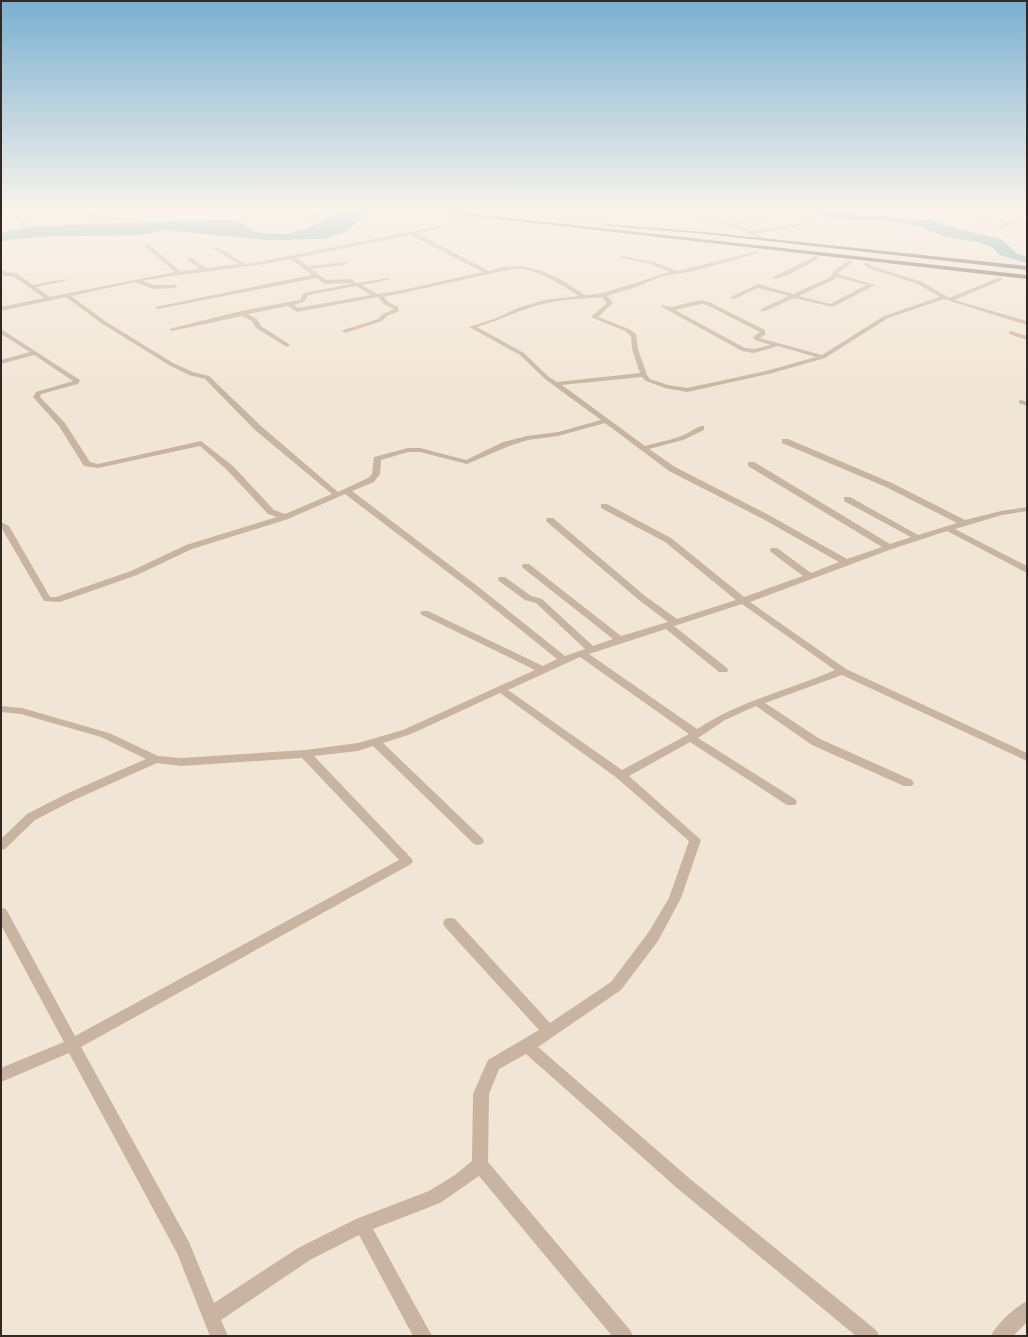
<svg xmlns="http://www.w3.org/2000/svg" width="1028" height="1337" viewBox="0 0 1028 1337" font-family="Barlow,sans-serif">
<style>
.water{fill:#73aaae}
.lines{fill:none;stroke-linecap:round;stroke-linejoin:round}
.minor{fill:#c9b4a1;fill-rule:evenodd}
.major{fill:#756154;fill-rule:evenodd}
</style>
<rect width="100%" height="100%" fill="#f1e5d5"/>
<!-- water -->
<path class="water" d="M349 207H375L346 232 324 239 266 240 165 230 141 235 59 236 11 239 1 242V233L33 226 224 220 240 221 253 231 261 233 286 234 306 229Z
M794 207H826L849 213 929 220 945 224 961 230 1001 239 1016 253 1027 257V263L1000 255 992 247 977 242 946 237 920 227 883 220H850L832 218Z"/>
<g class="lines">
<!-- minor -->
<path class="minor" d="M19 207H33L13 211 25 221V226L23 227 21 226V221L8 211 1 212V210Z
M82 207H87L98 222H94Z
M103 207H108L112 210 131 208 133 209 111 213Z
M240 207H245L252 214 248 215Z
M299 207H305L316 214 310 222H306L311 214Z
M504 207H510L497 214 493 213Z
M557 207H563L582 216 625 213 637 207H643L626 215 581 218 568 222 566 220 577 217Z
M667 207C677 207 690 214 699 213 709 212 717 207 727 207L703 215 732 224 782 211 784 212 737 225 750 231 809 223 811 224 755 234 765 238 763 240 730 226Z
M908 207H914L907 212H903V210Z
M981 207H993L1027 213V215L999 230 997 228 1021 214 1000 211 981 219 979 217 995 210Z
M480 216 482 218 416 233 489 271 503 267 523 266 542 271 560 279 585 295 603 293 670 272 651 264 621 258V256L654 262 677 271 758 251V253L695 271 663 276 636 287 607 296 613 303 598 317 629 329 636 334 638 349 647 375 650 379 668 385 687 388 766 371 816 357 778 346 754 353 742 351 662 307V305L671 307 701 300 711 303 765 330V335L759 338 822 355 884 316 940 297 918 284 868 268 864 264 867 262 872 266 922 282 949 298 998 278H1002V280L954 300 1027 321V325L944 299 888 318 825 358 769 374 687 392 665 388 646 381 642 377 562 385 645 446C659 442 673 440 686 434 692 431 697 426 704 426V430L683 440 649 449 675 467 767 514 847 559 882 547 748 466V462H754L890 544 911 537 844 501V497H850L918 535 957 523 886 487 782 443V439H788L892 483 965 520 1001 511 1027 507V511L1002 515 955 529 1027 566V573L947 531 892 549 750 602 846 669 1027 753V761L842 675 765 703 820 739 912 780 914 783 912 786H904L812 745 756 706 725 720 698 738 795 799 797 802 795 805H787L690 742 629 776 701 840 681 898 658 941 621 990 538 1047 689 1178 876 1330 879 1336H856L677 1188 526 1054 499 1069 489 1094 488 1162 630 1330 633 1336H612L479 1176 440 1203 373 1229 432 1336H413L359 1235 310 1260 221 1320 228 1336H210L177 1253 69 1053 1 1082V1068L64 1042 1 925V908L6 909 75 1036 399 860 302 758 181 766 157 763 74 800 35 820 5 849 1 850V839L27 814 66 794 146 759 101 737 21 714 1 712V706L22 708 109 733 158 756 181 758 305 750 358 743 403 730 535 670 422 615 420 613 422 611H428L543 666 557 659 470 589 345 494 288 519 192 549 137 575 60 602 44 601 1 527V522L9 526 50 597H56L131 571 186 545 277 517 268 514 227 470 200 446 98 468 84 466 59 426 33 397 36 392 73 381 34 355 1 364V360L30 352 1 334V329L80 380 78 384 41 394 40 397 65 423 90 462 98 464 201 441 233 466 274 510 285 514 332 494 255 430 205 379 189 375 169 365 101 323 66 297 1 311V307L44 298 13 276H5L1 274V269L6 272 16 273 33 285 65 279V281L36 287 50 297 175 272 146 247 145 246 148 244 180 271 200 269 188 260V258L190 257 206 268 239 264 214 249 213 248 216 246 245 264 258 262 454 223ZM410 235 483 272 398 291 377 294 362 285 389 280V278L357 283 350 279 326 280 311 269 344 265 347 263 346 262 308 266 296 258ZM291 259 312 275 155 307 158 309 316 278 325 284 349 283 351 284 304 293 300 300 241 311 169 329 172 331 242 316 252 321 256 328 287 347 290 345 289 344 261 326 257 319 248 314 288 306 297 312 378 297 384 304 394 309 383 314 378 319 343 330 342 331 345 333 382 321 387 316 399 311 398 307 388 302 384 297 503 271C509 270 516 268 522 269 543 272 561 285 579 296L545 300 518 308 494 319 469 327 520 355 545 379 601 420 558 432 527 436 503 442 466 460 420 448H408L374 457 372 474 368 478 338 492 261 426 209 376 193 372 173 363 105 321 71 296 135 282 153 289 174 288 177 286 176 285H154L142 281C191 272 242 269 291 259ZM356 286 371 295 298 308 294 305 304 302 308 295ZM602 297 607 303 591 317 625 331 631 336 632 349 640 373 557 382 549 377 524 353 477 327C501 320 523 308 547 303 564 299 584 299 602 297ZM701 304 707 305 760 332 753 337 755 340 771 345 754 349 745 348 675 310ZM605 423 669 471 761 518 839 562 811 573 777 548H771L770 550 771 552 803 576 744 597 671 538 607 504H601V508L665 542 736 600 677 619 645 596 553 518H547L546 520 547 522 639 600 668 622 621 636 529 564H523L522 566 523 568 613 639 593 646 542 599 531 596 505 577H499L498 579 499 581 525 600 536 603 585 649 565 656 476 585 352 491 374 482 380 474 381 460 408 452H420L467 464 509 446 528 440 558 436ZM742 604 835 670C787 691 741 700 697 729L589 654 666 629 719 672H727L728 670 727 668 674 626ZM580 657 689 734 622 770 508 690ZM500 693 617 778 689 841 669 898 648 933 611 982 550 1023 455 919 450 918 445 919 443 923 445 927 539 1030 488 1060 473 1094 472 1161 455 1175 429 1191 356 1219 298 1248 214 1303 189 1242 81 1047 411 864 413 861 411 858 314 756 358 751 373 746 474 844 478 845 482 844 484 841 482 838 383 743 411 734Z
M1025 221H1027V224L1022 225 1020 224Z
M816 256 818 257V259L790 274 776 279 773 277Z
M850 260 852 261V263L837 274 875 285 833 307 794 298 765 311H761V309L789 296 758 288 734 299 729 298 758 284 793 294 831 277 833 271ZM836 277 867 285 830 304 799 296 835 279Z
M1011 331 1027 336V340L1009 334V332Z
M1021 400 1027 402V406L1019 403V401Z
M1027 1301V1322L1013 1336H991C996 1325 1016 1306 1027 1301Z"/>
<!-- major -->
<path class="major" d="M394 207H410L1027 275V279Z
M606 224 705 232 1027 266V270L705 234 608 226Z"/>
</g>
<!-- sky -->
<linearGradient id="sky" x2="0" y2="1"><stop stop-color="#79b0d1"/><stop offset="0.53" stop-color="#f9f3ec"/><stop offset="1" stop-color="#f9f3ec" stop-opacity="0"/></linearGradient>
<rect width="1028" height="394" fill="url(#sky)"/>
<!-- border -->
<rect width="1028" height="1337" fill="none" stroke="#332924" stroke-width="4"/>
</svg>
